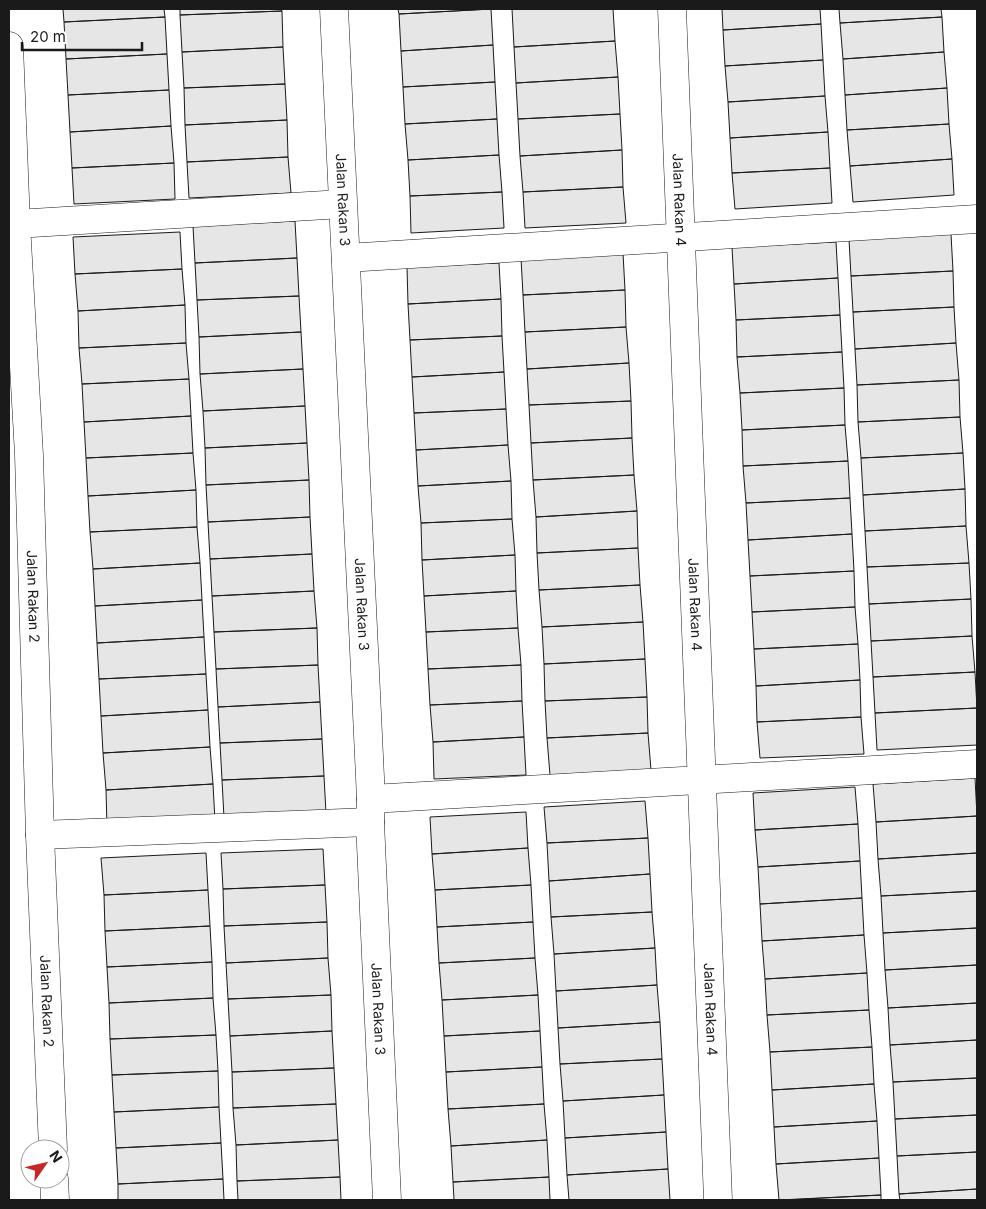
<svg xmlns="http://www.w3.org/2000/svg" width="986" height="1209" viewBox="0 0 986 1209" font-family="Inter,sans-serif">
<style>
.building{fill:#e6e6e6;stroke:#1a1a1a}
.lines{fill:none;stroke-linecap:round;stroke-linejoin:round}
.minor-casing{stroke:#1a1a1a;stroke-width:29}
.minor{stroke:#fff;stroke-width:28}
.labels{text-anchor:middle;stroke-width:4;stroke-linejoin:round;paint-order:stroke}
.street-label{font-size:14px;fill:#1a1a1a;stroke:#fff}
</style>
<rect width="100%" height="100%" fill="#fff"/>
<!-- building -->
<path class="building" d="M63 9H164L165 17 64 22Z
M180 9H281L282 11 180 15Z
M398 9H491L399 14Z
M491 9 493 45 401 51 399 14Z
M512 9H613L615 41 514 47Z
M722 9H820L821 24 723 30Z
M839 9H941L942 17 840 23Z
M282 11 283 47 182 52 180 15Z
M165 17 167 54 66 59 64 22Z
M942 17 944 52 843 59 840 23Z
M821 24 823 60 725 66 723 30Z
M615 41 618 77 516 83 514 47Z
M493 45 495 82 403 87 401 51Z
M283 47 285 84 184 88 182 52Z
M944 52 947 88 845 95 843 59Z
M167 54 169 90 68 95 66 59Z
M823 60 825 96 728 102 725 66Z
M618 77 620 114 518 119 516 83Z
M495 82 497 119 405 124 403 87Z
M285 84 287 120 185 125 184 88Z
M947 88 949 124 847 130 845 95Z
M169 90 171 126 70 132 68 95Z
M825 96 828 132 730 138 728 102Z
M620 114 622 150 520 156 518 119Z
M497 119 499 155 408 160 405 124Z
M287 120 288 157 187 162 185 125Z
M949 124 952 159 850 166 847 130Z
M171 126 174 163 72 168 70 132Z
M828 132 830 168 732 173 730 138Z
M622 150 623 187 523 192 520 156Z
M499 155 502 192 410 196 408 160Z
M288 157 291 193 189 198 187 162Z
M952 159 954 195 853 202 850 166Z
M174 163 175 199 74 204 72 168Z
M830 168 832 203 735 209 732 173Z
M623 187 626 223 525 228 523 192Z
M502 192 504 228 411 233 410 196Z
M295 221 297 258 195 263 193 226Z
M180 232 182 269 75 274 73 237Z
M951 234 953 271 851 276 849 239Z
M836 242 838 278 734 284 732 247Z
M623 253 625 290 523 295 521 258Z
M297 258 299 296 197 300 195 263Z
M499 263 501 299 408 304 407 267Z
M182 269 185 305 78 311 75 274Z
M953 271 954 307 853 312 851 276Z
M838 278 840 315 736 320 734 284Z
M625 290 626 327 525 332 523 295Z
M299 296 301 332 199 337 197 300Z
M501 299 502 336 410 340 408 304Z
M185 305 186 343 79 348 78 311Z
M954 307 956 343 855 349 853 312Z
M840 315 842 352 737 357 736 320Z
M626 327 629 363 527 369 525 332Z
M301 332 303 369 200 374 199 337Z
M502 336 504 372 412 377 410 340Z
M186 343 189 379 82 384 79 348Z
M956 343 959 380 857 385 855 349Z
M842 352 844 388 740 393 737 357Z
M629 363 631 401 529 405 527 369Z
M303 369 305 406 203 411 200 374Z
M504 372 506 409 414 413 412 377Z
M189 379 191 416 84 422 82 384Z
M959 380 960 417 858 422 857 385Z
M844 388 845 425 742 430 740 393Z
M631 401 632 438 531 443 529 405Z
M305 406 307 443 205 448 203 411Z
M506 409 508 445 416 450 414 413Z
M191 416 193 453 86 458 84 422Z
M960 417 963 453 861 458 858 422Z
M845 425 848 461 743 466 742 430Z
M632 438 634 475 533 480 531 443Z
M307 443 309 480 206 485 205 448Z
M508 445 511 481 418 486 416 450Z
M193 453 196 490 88 496 86 458Z
M963 453 965 489 863 495 861 458Z
M848 461 850 498 746 503 743 466Z
M634 475 637 511 536 517 533 480Z
M309 480 310 517 208 522 206 485Z
M511 481 512 519 421 523 418 486Z
M965 489 966 526 865 531 863 495Z
M196 490 197 527 90 532 88 496Z
M850 498 852 534 748 540 746 503Z
M637 511 638 548 537 553 536 517Z
M310 517 312 554 210 559 208 522Z
M512 519 515 555 422 560 421 523Z
M966 526 969 563 867 567 865 531Z
M197 527 200 563 93 569 90 532Z
M852 534 854 571 750 576 748 540Z
M638 548 640 585 539 590 537 553Z
M312 554 314 591 212 596 210 559Z
M515 555 516 591 424 596 422 560Z
M200 563 202 600 95 606 93 569Z
M969 563 971 599 869 604 867 567Z
M854 571 855 607 752 612 750 576Z
M640 585 643 622 542 627 539 590Z
M314 591 317 628 214 632 212 596Z
M516 591 518 628 426 632 424 596Z
M971 599 972 636 871 641 869 604Z
M202 600 204 637 97 643 95 606Z
M855 607 858 644 754 649 752 612Z
M643 622 645 659 544 664 542 627Z
M317 628 318 665 216 669 214 632Z
M518 628 521 665 428 669 426 632Z
M972 636 975 672 873 677 871 641Z
M204 637 206 674 99 679 97 643Z
M858 644 860 680 756 686 754 649Z
M645 659 647 697 545 701 544 664Z
M318 665 320 702 218 707 216 669Z
M521 665 522 701 430 705 428 669Z
M975 672 977 708 875 713 873 677Z
M206 674 208 710 101 716 99 679Z
M860 680 861 717 757 722 756 686Z
M647 697 648 733 547 738 545 701Z
M522 701 524 737 433 742 430 705Z
M320 702 322 739 220 743 218 707Z
M977 708V745L877 750 875 713Z
M208 710 210 747 103 753 101 716Z
M861 717 864 754 760 758 757 722Z
M648 733 651 770 550 775 547 738Z
M524 737 526 775 434 779 433 742Z
M322 739 324 776 222 780 220 743Z
M210 747 213 784 106 790 103 753Z
M324 776 326 813 224 818 222 780Z
M975 778 977 816 876 822 873 784Z
M213 784 215 821 107 827 106 790Z
M855 787 858 824 755 830 753 793Z
M645 801 648 838 547 843 544 807Z
M526 812 528 848 432 854 430 817Z
M977 816V853L878 859 876 822Z
M858 824 860 861 758 867 755 830Z
M648 838 650 874 549 881 547 843Z
M528 848 531 885 435 890 432 854Z
M323 849 325 885 223 889 221 853Z
M206 853 208 890 104 895 101 858Z
M977 853V891L881 896 878 859Z
M860 861 862 898 760 904 758 867Z
M650 874 652 912 551 917 549 881Z
M325 885 327 922 224 926 223 889Z
M531 885 533 922 437 927 435 890Z
M208 890 210 926 105 931 104 895Z
M977 891V928L883 933 881 896Z
M862 898 864 935 762 941 760 904Z
M652 912 655 948 554 954 551 917Z
M327 922 328 958 226 963 224 926Z
M533 922 535 958 439 963 437 927Z
M210 926 212 962 107 967 105 931Z
M977 928V965L885 970 883 933Z
M864 935 867 973 765 979 762 941Z
M655 948 657 985 556 991 554 954Z
M328 958 331 995 228 999 226 963Z
M535 958 538 995 442 1000 439 963Z
M212 962 213 998 109 1003 107 967Z
M977 965V1003L888 1008 885 970Z
M867 973 869 1010 767 1015 765 979Z
M657 985 660 1022 558 1028 556 991Z
M331 995 332 1031 230 1036 228 999Z
M538 995 540 1031 444 1036 442 1000Z
M213 998 216 1035 110 1039 109 1003Z
M977 1003V1040L890 1045 888 1008Z
M869 1010 872 1047 770 1052 767 1015Z
M660 1022 662 1059 560 1064 558 1028Z
M332 1031 334 1068 232 1072 230 1036Z
M540 1031 542 1067 446 1072 444 1036Z
M216 1035 218 1071 112 1075 110 1039Z
M977 1040V1078L893 1082 890 1045Z
M872 1047 874 1084 772 1090 770 1052Z
M662 1059 664 1095 563 1101 560 1064Z
M542 1067 544 1104 448 1109 446 1072Z
M334 1068 336 1104 233 1108 232 1072Z
M218 1071 219 1107 114 1112 112 1075Z
M977 1078V1115L895 1119 893 1082Z
M874 1084 877 1121 774 1127 772 1090Z
M664 1095 666 1132 565 1138 563 1101Z
M336 1104 338 1140 236 1145 233 1108Z
M544 1104 547 1140 451 1146 448 1109Z
M219 1107 221 1143 116 1148 114 1112Z
M977 1115V1152L897 1156 895 1119Z
M877 1121 879 1158 776 1164 774 1127Z
M666 1132 668 1169 567 1175 565 1138Z
M338 1140 340 1177 237 1181 236 1145Z
M547 1140 549 1177 453 1182 451 1146Z
M221 1143 223 1179 118 1184 116 1148Z
M977 1152V1189L899 1194 897 1156Z
M879 1158 881 1195 779 1200 776 1164Z
M668 1169 670 1200H569L567 1175Z
M340 1177 341 1200H238L237 1181Z
M549 1177 550 1200H454L453 1182Z
M223 1179 224 1200H118V1184Z
M977 1189V1200H900L899 1194Z
M881 1195V1200H786Z"/>
<g class="lines">
<defs>
<g id="minor">
<path id="s1" d="M334 9 371 799 370 822 387 1200"/>
<path id="s2" d="M672 9 718 1200"/>
<path id="s3" d="M9 46 16 224 29 455 40 835 53 1149"/>
<path d="M16 224 342 204"/>
<path d="M346 258 977 219"/>
<path d="M371 799 977 764"/>
<path d="M40 835 370 822"/>
<path d="M54 1179 55 1200"/>
</g>
</defs>
<!-- minor casing -->
<use href="#minor" class="minor-casing"/>
<!-- minor -->
<use href="#minor" class="minor"/>
</g>
<g class="labels">
<!-- street labels -->
<g class="street-label">
<text dy="5" stroke="none"><textPath href="#s1" startOffset="191">Jalan Rakan 3</textPath></text>
<text dy="5" stroke="none"><textPath href="#s2" startOffset="191">Jalan Rakan 4</textPath></text>
<text dy="5" stroke="none"><textPath href="#s3" startOffset="551">Jalan Rakan 2</textPath></text>
<text dy="5" stroke="none"><textPath href="#s1" startOffset="596">Jalan Rakan 3</textPath></text>
<text dy="5" stroke="none"><textPath href="#s2" startOffset="596">Jalan Rakan 4</textPath></text>
<text dy="5" stroke="none"><textPath href="#s3" startOffset="956">Jalan Rakan 2</textPath></text>
<text dy="5" stroke="none"><textPath href="#s1" startOffset="1001">Jalan Rakan 3</textPath></text>
<text dy="5" stroke="none"><textPath href="#s2" startOffset="1001">Jalan Rakan 4</textPath></text>
</g>
</g>
<!-- border -->
<rect width="986" height="1209" fill="none" stroke="#1a1a1a" stroke-width="20"/>
<!-- north arrow -->
<g transform="translate(45 1164) rotate(56)"><circle r="24" fill="#ffffff" stroke="#a3a3a3"/>
<path d="M0-4L9 19L0 12L-9 19Z" fill="#c62828"/>
<text y="-8" font-size="14" font-weight="bold" text-anchor="middle" fill="#1a1a1a">N</text>
</g>
<!-- scale -->
<path d="M22 42v8h120v-8" fill="none" stroke="#1a1a1a" stroke-width="2.5"/>
<text x="30" y="42" font-size="15" fill="#1a1a1a" stroke="#ffffff" stroke-width="4" paint-order="stroke">20 m</text>
</svg>
